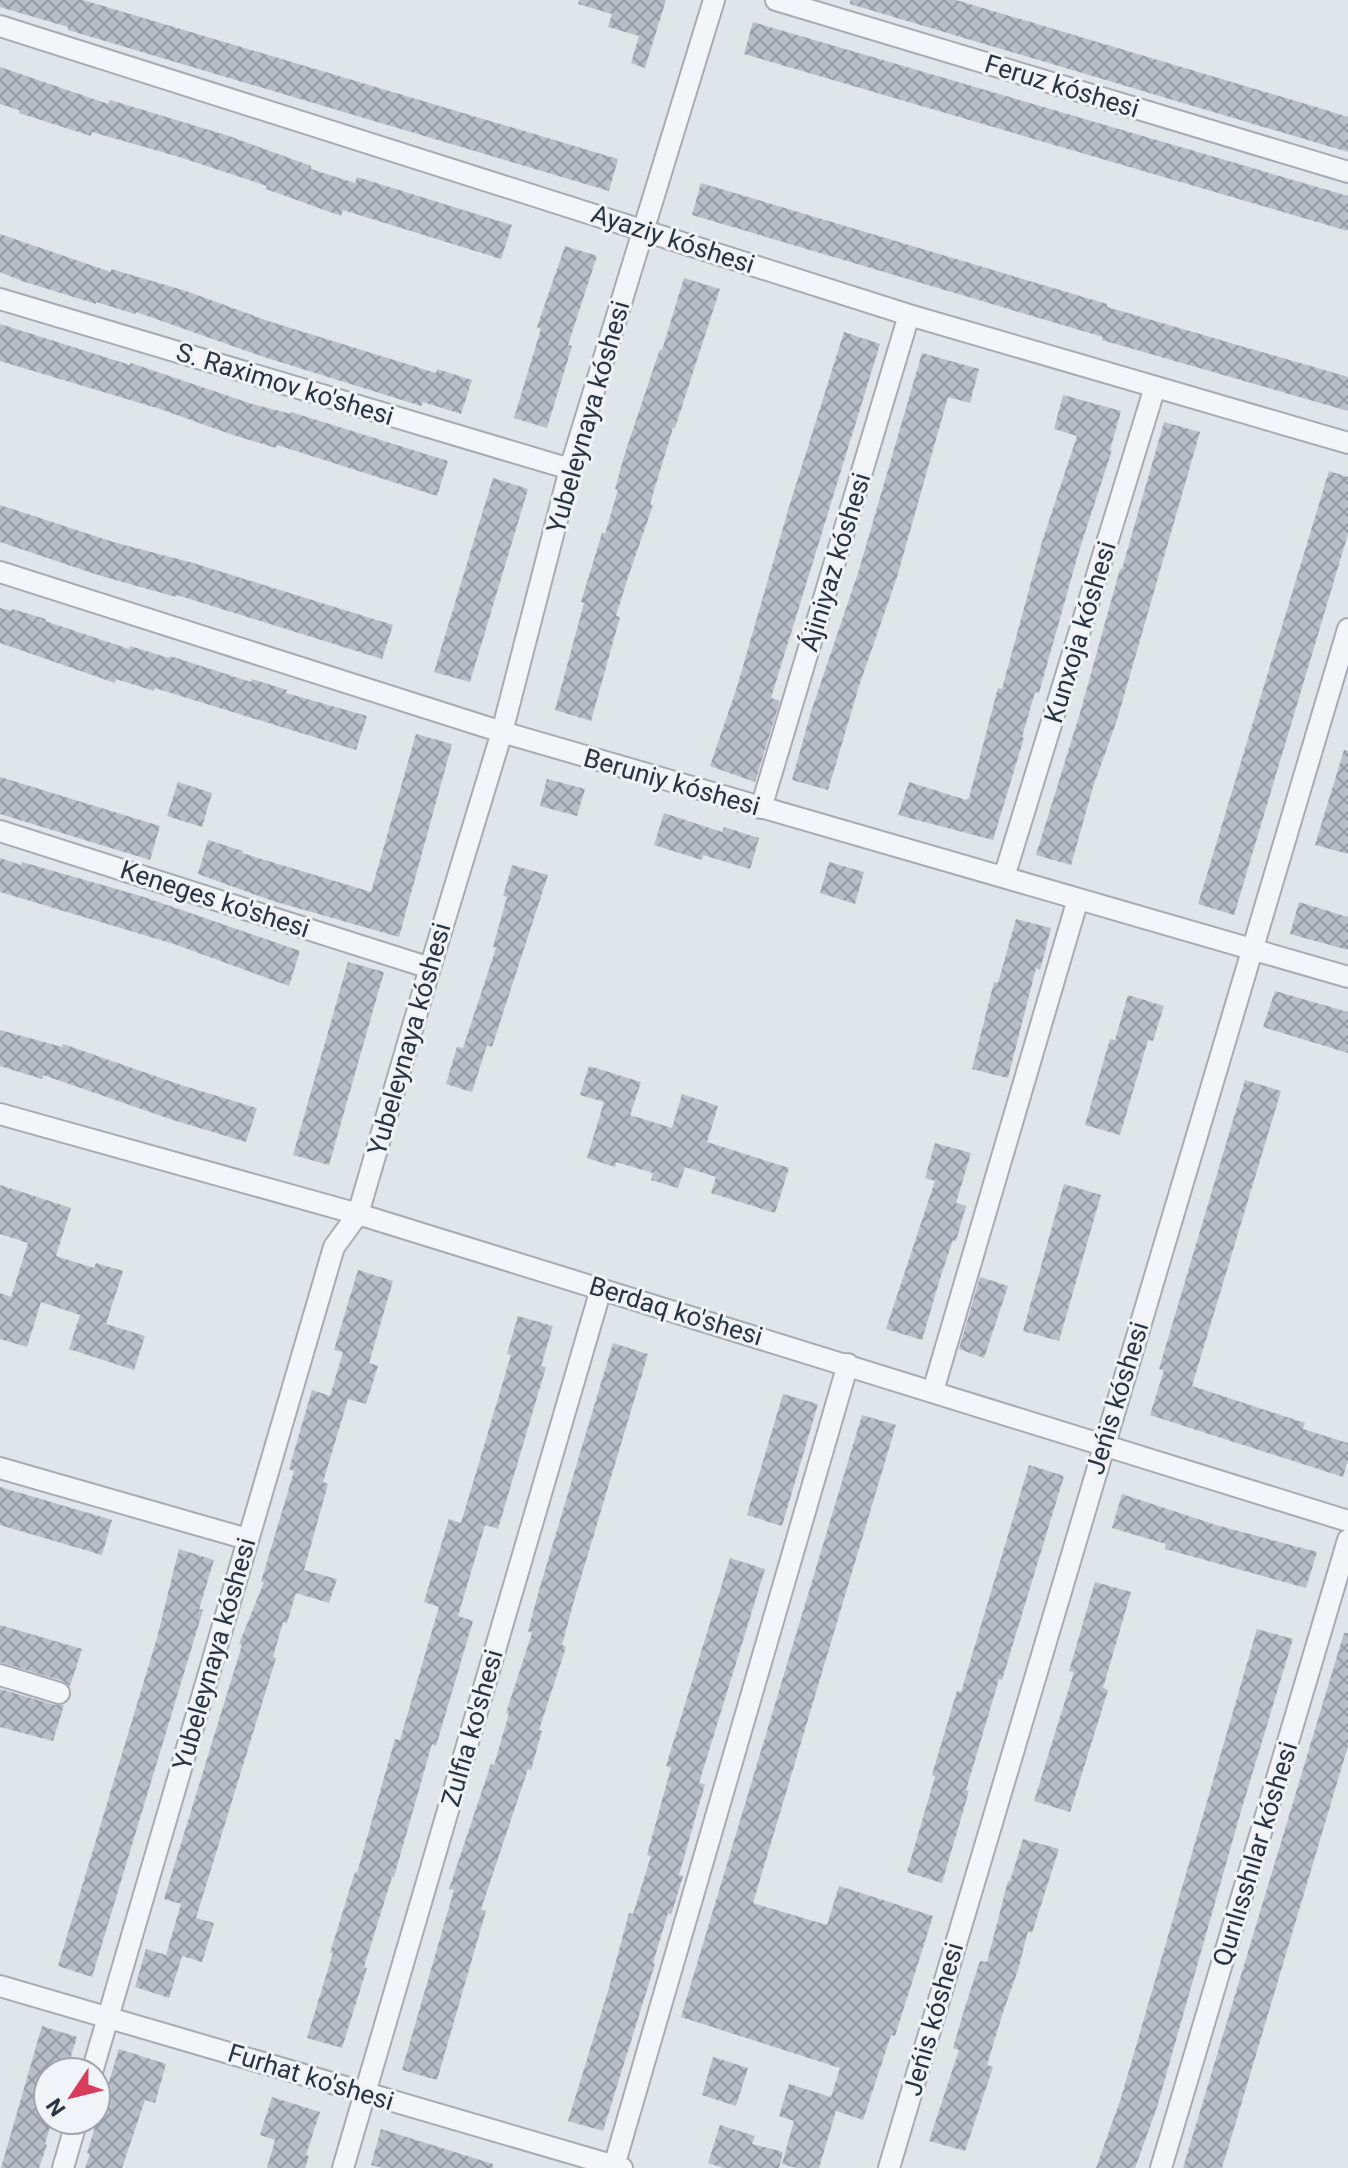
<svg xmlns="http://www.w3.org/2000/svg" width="1348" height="2168" viewBox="0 0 1348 2168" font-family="Roboto,sans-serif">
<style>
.building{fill:url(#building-cross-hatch)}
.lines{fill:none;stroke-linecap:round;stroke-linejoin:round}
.minor-casing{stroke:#a5acb5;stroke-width:24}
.minor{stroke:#f3f5f8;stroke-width:20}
.labels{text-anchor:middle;stroke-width:6;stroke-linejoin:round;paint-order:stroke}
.street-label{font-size:26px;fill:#283343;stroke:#f0f3f7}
</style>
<defs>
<pattern id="building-cross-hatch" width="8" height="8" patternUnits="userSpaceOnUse" patternTransform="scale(2)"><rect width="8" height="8" fill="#b7bec8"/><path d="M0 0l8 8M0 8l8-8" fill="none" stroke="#959ba4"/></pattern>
</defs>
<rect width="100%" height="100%" fill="#e0e5ea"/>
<!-- building -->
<path class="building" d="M0 0H83L618 159 609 191 68 30V27L0 7Z
M579 0H666L645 68 631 63 639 36 608 27 612 14 578 4Z
M850 0H956L1316 107 1348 117V152L850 4Z
M753 22 1348 196V231L744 54Z
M0 67 108 104 110 100 229 136 311 166V169L355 183 357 177 512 225 501 259 343 210 341 216 266 189 267 186 176 156 92 132 91 136 19 113V110L0 104Z
M701 183 1107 304V307L1348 377V411L1102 340 1103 337 692 215Z
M0 234 111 272V269L186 291 268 321 436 373 437 369 472 380 461 414 423 402 421 406 264 357 136 312 135 314 96 302V304L22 281 0 272Z
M565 246 597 256 568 345 572 346 547 428 514 418 541 329 537 327Z
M684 278 720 289 675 428H673L650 504 653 505 627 580 616 616 620 617 591 721 555 710 584 603 581 602 602 533 605 534 618 490 615 489 625 453 660 349 662 350Z
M0 324 130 365 131 363 252 404 291 414V412L448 461 437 496 277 445 276 448 233 435 160 409 0 361Z
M844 332 880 344 771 698 780 701 755 782 710 766 737 687 789 507Z
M922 353 979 369 970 403 948 397 897 577 860 683 828 790 792 780 811 712 859 570Z
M1063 395 1121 411 1110 450H1112L1079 551 1039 693 1035 692 1022 737 1024 738 993 840 898 815 909 782 966 800 969 798 998 688 1002 689 1042 542 1077 436 1054 429Z
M1164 422 1200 432 1117 720 1093 787 1071 865 1036 855 1080 713 1120 569H1122Z
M1329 471 1348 477V534L1234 915 1198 904Z
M493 478 528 489 470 682 434 672Z
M0 505 113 542 193 563 393 625 382 659 177 595 176 597 98 575 0 542Z
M0 608 11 611 12 609 46 619 45 621 129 649 130 646 169 658 170 656 251 682 252 679 287 690 286 693 367 716 356 750 155 688 154 691 116 679 115 683 0 643Z
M416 734 452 744 399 937 273 901 198 874 208 840 243 851 242 853 371 892Z
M1344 750 1348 751V854L1315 845Z
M0 777 160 826 150 860 0 814Z
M547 779 585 789 577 816 540 806Z
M178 782 212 793 202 827 167 816Z
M664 813 722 832 724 827 759 838 750 869 703 855 702 860 654 845Z
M0 858 21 865 22 862 144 897 300 951 289 986 174 944 0 892Z
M829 862 864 872 855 904 820 893Z
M512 865 548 875 492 1047 487 1045 472 1092 446 1084 457 1047 463 1048 496 948 493 947 507 897 503 896Z
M1299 902 1348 917V950L1290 934Z
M1016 919 1051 928 1040 970 1036 968 1008 1078 972 1069 994 982 998 983Z
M348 962 384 972 329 1165 293 1155Z
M1275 991 1348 1012V1053L1263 1027Z
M1128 995 1164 1006 1153 1041 1148 1040 1120 1135 1085 1125 1110 1039 1115 1040Z
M0 1030 62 1047 63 1044 181 1085 257 1108 246 1142 173 1120 43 1075 42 1079 0 1066Z
M589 1066 641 1082 630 1115 672 1128 682 1094 718 1106 707 1142 789 1168 775 1213 711 1193 716 1177 685 1167 678 1188 651 1180 653 1173 616 1162 615 1167 587 1158 604 1102 580 1095Z
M1245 1080 1281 1091 1192 1386 1305 1423 1303 1429 1348 1443V1460L1343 1477 1150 1415 1164 1370 1159 1369Z
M935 1143 971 1153 956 1203 966 1206 956 1241 953 1240 939 1282 922 1340 886 1329 935 1181 925 1178Z
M1064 1184 1101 1195 1059 1341 1023 1331Z
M0 1185 71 1208 56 1256 94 1268 96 1263 123 1271 106 1324 145 1336 134 1370 69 1349 80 1315 41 1302 27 1347 0 1339V1293L11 1297 28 1243 0 1234Z
M358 1270 393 1281 369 1363 378 1366 366 1404 348 1399 323 1482 328 1484 304 1570 337 1579 329 1603 296 1593 287 1623 283 1622 273 1657 276 1658 196 1918 214 1923 202 1962 182 1956 169 1998 135 1987 146 1949 166 1955 181 1904 164 1899 242 1645 239 1644 264 1582H261L294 1471 289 1469 312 1390 330 1396 343 1352 334 1350Z
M980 1277 1008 1286 984 1358 959 1349Z
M518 1316 553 1326 541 1366 546 1367 498 1529 485 1525 458 1616 473 1621 436 1746 432 1744 394 1877H392L364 1967 367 1968 342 2048 307 2038 333 1953H330L355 1872 357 1873 395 1739 400 1740 439 1607 424 1602 449 1519 461 1523 511 1355 507 1354Z
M613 1343 648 1354 573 1604 562 1645 566 1647 539 1730 542 1731 531 1770 528 1769 481 1909 486 1911 437 2080 402 2070 454 1890 449 1889 491 1764 494 1765 509 1714 506 1713 532 1633 528 1631 540 1587Z
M783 1394 818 1404 782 1526 747 1515Z
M862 1415 896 1425 753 1903 827 1925 839 1886 933 1916 895 2036 891 2035 863 2120 836 2111 819 2168H796L782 2164 794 2121 779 2116 789 2084 831 2097 840 2068 681 2017Z
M1029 1465 1064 1476 1002 1680 999 1679 981 1740 966 1790 969 1791 942 1883 907 1872 935 1777 932 1775 957 1691 961 1692Z
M0 1487 112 1520 102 1555 0 1525Z
M1122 1494 1216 1525 1317 1552 1306 1588 1165 1549 1166 1544 1112 1528Z
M179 1549 214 1560 199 1609 203 1610 190 1653 92 1977 58 1966 157 1638Z
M730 1558 765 1569 699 1783 705 1784 679 1875 683 1876 671 1915 668 1913 653 1963 655 1964 603 2131 568 2121 608 1991 629 1913 633 1914 651 1856 647 1855 671 1768 666 1766Z
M1095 1582 1131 1592 1103 1688 1108 1690 1070 1812 1034 1801 1074 1672 1069 1671Z
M0 1625 82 1649 70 1686 63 1681 0 1662Z
M1257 1629 1293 1639 1241 1811 1157 2107 1135 2168H1096L1121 2098Z
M1344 1633H1348V1746L1232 2135 1222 2168H1183Z
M0 1689 55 1705H64L53 1741 0 1727Z
M1023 1839 1059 1849 1032 1933 1028 1931 1018 1970 1003 2012 987 2065 993 2067 965 2151 929 2141 959 2050 953 2048 965 2007 980 1961 987 1962 1008 1881H1010Z
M42 2026 77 2037 66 2072H48V2120H52L45 2144 47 2145 39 2168H1Z
M119 2049 166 2064 155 2103 145 2100 122 2168H85L90 2154 87 2153Z
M713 2057 748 2068 736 2106 702 2095Z
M272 2097 320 2112 306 2155 309 2156 305 2168H267L275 2140 260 2135Z
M720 2125 755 2136 752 2144 783 2152 779 2168H723L708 2163Z
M381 2129 493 2164V2168H382L371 2165Z"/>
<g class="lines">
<defs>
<path id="minor" d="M776 0 1348 172
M0 26 909 315 1348 443
M0 299 570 469
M0 572 502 732 1348 977
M761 808 909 315
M0 831 430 968
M1004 877 1155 387
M0 1114 358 1214 1348 1521
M933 1391 1078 899
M0 1468 247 1539
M0 1675 59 1693
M0 1986 622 2168
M92 2072 334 1247 358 1214 430 968 502 732 570 469 714 0
M614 2166 848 1364
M63 2168 77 2120
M343 2168 601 1289
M889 2168 1348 629
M1161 2168 1348 1540"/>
</defs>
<!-- minor casing -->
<use href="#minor" class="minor-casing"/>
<!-- minor -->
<use href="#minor" class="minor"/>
</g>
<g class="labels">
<!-- street labels -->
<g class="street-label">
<text transform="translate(1062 86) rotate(17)" y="9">Feruz kóshesi</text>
<text transform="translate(673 239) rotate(18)" y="9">Ayaziy kóshesi</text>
<text transform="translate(285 384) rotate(17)" y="9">S. Raximov ko'shesi</text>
<text transform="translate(588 417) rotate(-74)" y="9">Yubeleynaya kóshesi</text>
<text transform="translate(835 562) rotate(-73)" y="9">Ájiniyaz kóshesi</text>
<text transform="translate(1080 632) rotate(-73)" y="9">Kunxoja kóshesi</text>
<text transform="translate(672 782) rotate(16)" y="9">Beruniy kóshesi</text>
<text transform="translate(215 899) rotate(18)" y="9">Keneges ko'shesi</text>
<text transform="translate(409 1039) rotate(-74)" y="9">Yubeleynaya kóshesi</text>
<text transform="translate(676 1311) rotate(17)" y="9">Berdaq ko'shesi</text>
<text transform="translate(1117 1398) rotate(-73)" y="9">Jeńis kóshesi</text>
<text transform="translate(214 1654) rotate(-74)" y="9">Yubeleynaya kóshesi</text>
<text transform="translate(472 1728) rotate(-74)" y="9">Zulfia ko'shesi</text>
<text transform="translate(1255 1854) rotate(-73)" y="9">Qurılısshılar kóshesi</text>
<text transform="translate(933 2019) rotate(-74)" y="9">Jeńis kóshesi</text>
<text transform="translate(311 2077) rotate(17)" y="9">Furhat ko'shesi</text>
</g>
</g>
<!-- north arrow -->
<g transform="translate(72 2096) rotate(235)"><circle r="38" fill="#f0f3f7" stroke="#a0a6af" stroke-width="2"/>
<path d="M0-6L14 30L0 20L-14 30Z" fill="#d73d5b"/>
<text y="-12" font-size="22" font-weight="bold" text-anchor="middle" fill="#283343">N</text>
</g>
</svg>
